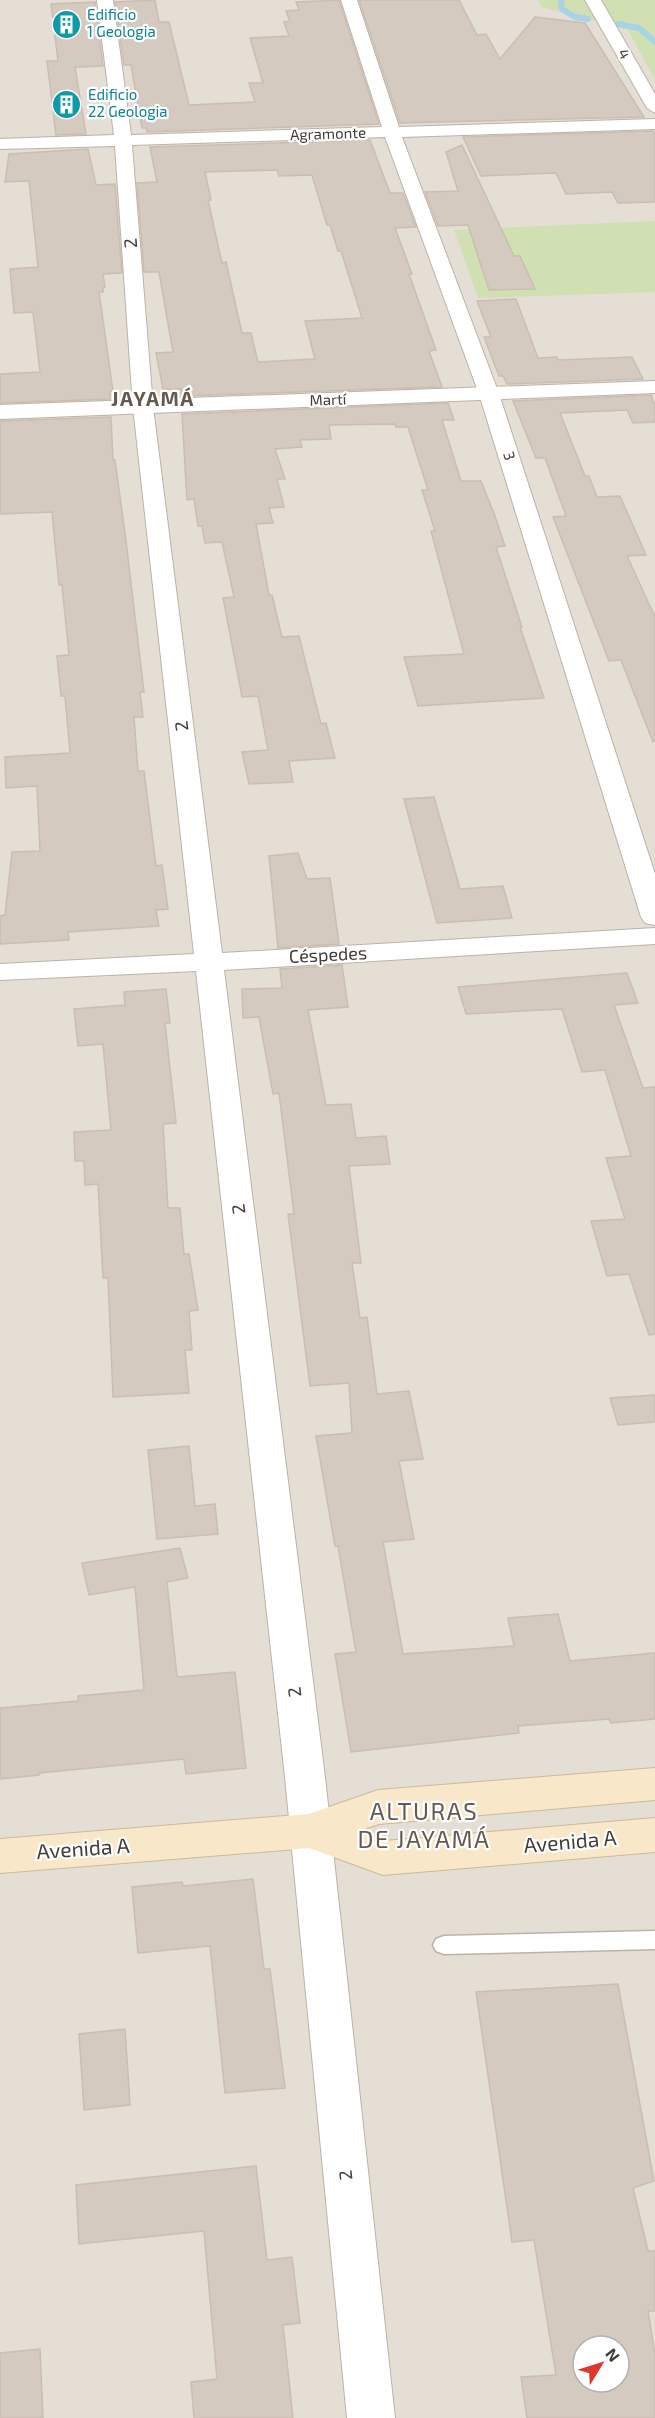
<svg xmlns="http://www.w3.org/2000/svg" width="655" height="2418" viewBox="0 0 655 2418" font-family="'Exo 2',sans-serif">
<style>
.residential{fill:#e4ded4;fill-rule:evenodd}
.green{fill:#d0e0b3}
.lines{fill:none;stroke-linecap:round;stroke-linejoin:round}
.stream{stroke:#a8d3e7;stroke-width:6}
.building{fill:#d4cabf;stroke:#cbbeb1;stroke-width:1.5;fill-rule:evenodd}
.service-casing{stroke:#bbb3a9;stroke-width:3}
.minor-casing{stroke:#bbb3a9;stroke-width:2}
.tertiary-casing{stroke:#bbb3a9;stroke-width:2}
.secondary-casing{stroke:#cbba9a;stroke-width:2}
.service{fill:#fff;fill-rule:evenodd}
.minor{fill:#fff;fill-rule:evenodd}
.tertiary{fill:#fff;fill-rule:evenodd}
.secondary{fill:#f8e8c9;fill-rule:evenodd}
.labels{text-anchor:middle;stroke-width:4.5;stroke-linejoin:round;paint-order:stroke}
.far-culture-label{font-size:15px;fill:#0d838f;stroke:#fff;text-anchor:start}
.far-street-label{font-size:15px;fill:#423c36;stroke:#fff}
.street-label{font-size:18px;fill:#423c36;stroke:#fff}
.far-district-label{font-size:20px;font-weight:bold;letter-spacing:1.5px;fill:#64594e;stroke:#fff}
.near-street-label{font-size:21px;fill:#423c36;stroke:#fff}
.near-neighbourhood-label{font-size:24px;letter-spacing:1.5px;fill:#64594e;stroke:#fff}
</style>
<rect width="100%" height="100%" fill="#f1ece6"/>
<!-- residential -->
<path class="residential" d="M0 0H655V2418H0ZM583 2346H619V2382H583Z"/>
<!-- green -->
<path class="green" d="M538 0H655V80L628 30 542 7Z
M655 221V292L478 298 454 230Z"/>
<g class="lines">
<!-- stream -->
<path class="stream" d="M561 0 562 9 575 17 588 19
M618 24 639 28 655 42"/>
</g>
<!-- building -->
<path class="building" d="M155 0 159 22H169L189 105 255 102 249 83H263L250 38 289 36 284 22 290 21 286 11 299 10 296 2 339 0 379 124 147 132 146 128H142L131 65H124L115 2Z
M359 0H459L477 35 486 34 500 59 535 17 585 23 644 117 400 123Z
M95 2 103 66 75 67 86 134 56 135 47 61H58L51 4Z
M653 131 655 135V202L618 203 612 192 566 194 556 173 481 176 463 137Z
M370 140 390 193H403L416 227 395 228 412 274H409L436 350 429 351 442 387 181 396V389H163L156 353 173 352 159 272H144L137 183 157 182 150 147ZM277 170 279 176 312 175 327 225H330L338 251H341L362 318 305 321 315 359 258 362 251 333H242L226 262 222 263 208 200H211L205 172Z
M462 145 514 256H520L535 289 489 290 468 225 438 226 425 192 458 191 446 152Z
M88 149 96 185 115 184 122 273 103 274 105 287 103 288V292H99L113 391H110V399L0 403V374L40 372 33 312 14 313 10 269 38 267 29 181 5 182 9 154Z
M516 299 538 358 557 357 558 360 632 357 643 379 507 384 503 376H499L484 337H491L477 301Z
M651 395 655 405V422L633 423 627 410 560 413 585 476H589L597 497 620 496 646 555 627 556 655 617V741L653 742 621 660 609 661 553 517 566 516 545 458H536L513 401Z
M448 403 454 420H442L461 481H481L495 516 505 546 496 547 522 627H520L544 698 418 706 404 657 464 654 431 531H435L422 490H428L408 427H396L395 424 329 425 331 439 300 440 302 447 275 449 285 479H277L284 507 269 508 273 523 256 524 269 595H272L282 637 299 636 321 724 326 723 335 758 289 761 293 782 249 784 242 752 268 750 258 696 242 697 223 598 234 597 222 542 205 543 202 526H198L194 499 187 500 182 414Z
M111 417 113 460H115L126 541 144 692H140L143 717H134L138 771H144L156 866 162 865 168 909 156 910 159 926 68 932 69 940 0 944V916L5 915 12 852 40 851 37 786 6 788 5 757 70 753 65 696H61L57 656 69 655 62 585H59L52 512 0 514V421Z
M434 797 460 889 503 886 512 918 437 923 404 799Z
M298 853 307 879 330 878 339 944 278 948 269 856Z
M342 965 348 1007 308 1010 326 1105 351 1104 356 1138 386 1136 390 1164 349 1166 361 1263H352L360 1318 367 1317 377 1394 409 1391 423 1459 399 1461 414 1539 383 1542 403 1654 514 1646 508 1618 558 1614 570 1661 655 1653V1719L611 1723 609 1719 518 1726 519 1733 351 1752 335 1654 356 1652 338 1546H335L316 1436 352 1433 349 1383 310 1386 288 1214H294L279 1093 273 1094 259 1017 243 1018 242 989 282 988 280 969Z
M627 973 638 1003 614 1005 643 1088 655 1087V1334L649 1335 629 1274 607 1276 591 1221 625 1219 606 1158 631 1156 605 1070 582 1072 562 1009 466 1014 458 987Z
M166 989 170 1023H165L176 1123 163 1124 168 1208H180L184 1254H189L198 1310 189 1311 192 1350H185L189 1393 113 1397 108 1278H103L98 1184 85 1185 84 1161H75L74 1132 111 1130 103 1044 78 1046 74 1009 125 1005 124 992Z
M655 1395V1422L618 1425 610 1398Z
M189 1446 195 1506 215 1504 218 1534 157 1539 148 1450Z
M180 1548 188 1578 167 1582 177 1677 235 1672 246 1768 186 1774 184 1759 39 1773V1775L0 1779V1708L78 1701V1696L144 1690 135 1587 89 1595 82 1563Z
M253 1879 264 1969H270L285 2088 225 2093 210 1946 138 1953 132 1887 182 1882 183 1886Z
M618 1984 654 2181 633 2188 648 2251H655V2311H648L655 2355V2418H527L521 2377 556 2375 534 2240 512 2242 476 1992ZM583 2346H619V2382H583Z
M125 2029 130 2105 84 2110 79 2034Z
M256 2166 267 2260 292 2257 300 2323 283 2325 293 2418H194L191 2382 217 2379 204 2231 79 2244 76 2185Z
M40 2349 43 2418H0V2353Z"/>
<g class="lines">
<defs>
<path id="service" d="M655 1931V1949L444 1954 436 1951 433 1945 436 1939 444 1936Z"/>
<path id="minor" d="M97 0H113L131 135 382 127 341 0H357L399 127 655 119V129L402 137 499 394 655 874V925L645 923 641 917 479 394 385 137 132 145 153 407 222 953 655 928V944L224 970 325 1777 395 2418H347L285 1777 196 971 0 980V964L194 954 133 407 115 146 0 149V139L114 135Z
M585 0H601L655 94V113L647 108Z"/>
<path id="tertiary" d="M655 381V393L0 419V405Z"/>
<path id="secondary" d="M655 1768V1800L379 1824 358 1831 384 1841 655 1818V1852L383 1875 309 1848 0 1873V1839L309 1814 378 1790Z"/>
</defs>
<!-- service casing -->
<use href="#service" class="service-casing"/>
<!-- minor casing -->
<use href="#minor" class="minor-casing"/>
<!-- tertiary casing -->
<use href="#tertiary" class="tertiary-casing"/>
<!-- secondary casing -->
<use href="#secondary" class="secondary-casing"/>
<!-- service -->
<use href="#service" class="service"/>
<!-- minor -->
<use href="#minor" class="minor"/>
<!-- tertiary -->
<use href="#tertiary" class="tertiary"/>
<!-- secondary -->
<use href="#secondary" class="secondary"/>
</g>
<!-- icons -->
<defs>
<symbol id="building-disc" viewBox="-11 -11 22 22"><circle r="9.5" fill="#0f9aa8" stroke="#fff"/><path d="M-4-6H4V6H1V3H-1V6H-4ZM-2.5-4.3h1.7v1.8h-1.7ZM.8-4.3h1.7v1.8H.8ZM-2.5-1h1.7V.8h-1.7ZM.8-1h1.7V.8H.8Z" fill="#fff"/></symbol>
</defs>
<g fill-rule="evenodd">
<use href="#building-disc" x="50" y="8" width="33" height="33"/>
<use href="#building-disc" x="50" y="88" width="33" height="33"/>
</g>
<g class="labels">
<!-- far-culture labels -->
<g class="far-culture-label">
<text x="87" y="20">Edificio<tspan x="87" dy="17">1 Geologia</tspan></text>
<text x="88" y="100">Edificio<tspan x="88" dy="17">22 Geologia</tspan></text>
</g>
<!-- far-street labels -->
<g class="far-street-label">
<text transform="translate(624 54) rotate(60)" y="5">4</text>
<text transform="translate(328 134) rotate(-2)" y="5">Agramonte</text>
<text transform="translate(328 400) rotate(-2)" y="5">Martí</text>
<text transform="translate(509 456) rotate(72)" y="5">3</text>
</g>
<!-- street labels -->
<g class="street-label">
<text transform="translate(131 243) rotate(-94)" y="6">2</text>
<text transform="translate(182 726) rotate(-97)" y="6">2</text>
<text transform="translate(328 955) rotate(-3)" y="6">Céspedes</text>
<text transform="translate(239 1209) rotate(-97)" y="6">2</text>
<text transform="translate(295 1692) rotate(-97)" y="6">2</text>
<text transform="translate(346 2175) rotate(-96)" y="6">2</text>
</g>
<!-- far-district labels -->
<g class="far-district-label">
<text x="153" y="406">JAYAMÁ</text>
</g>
<!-- near-street labels -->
<g class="near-street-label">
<text transform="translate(570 1842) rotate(-5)" y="7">Avenida A</text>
<text transform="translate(83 1849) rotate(-4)" y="7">Avenida A</text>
</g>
<!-- near-neighbourhood labels -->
<g class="near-neighbourhood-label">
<text x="424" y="1820">ALTURAS<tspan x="424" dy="28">DE JAYAMÁ</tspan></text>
</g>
</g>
<!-- north arrow -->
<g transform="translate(601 2364) rotate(52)"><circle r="28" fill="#ffffff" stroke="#b3b1af" stroke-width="1.5"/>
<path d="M0-4.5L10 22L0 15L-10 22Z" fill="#e0372d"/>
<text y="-9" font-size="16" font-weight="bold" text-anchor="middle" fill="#423c36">N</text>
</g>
</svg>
